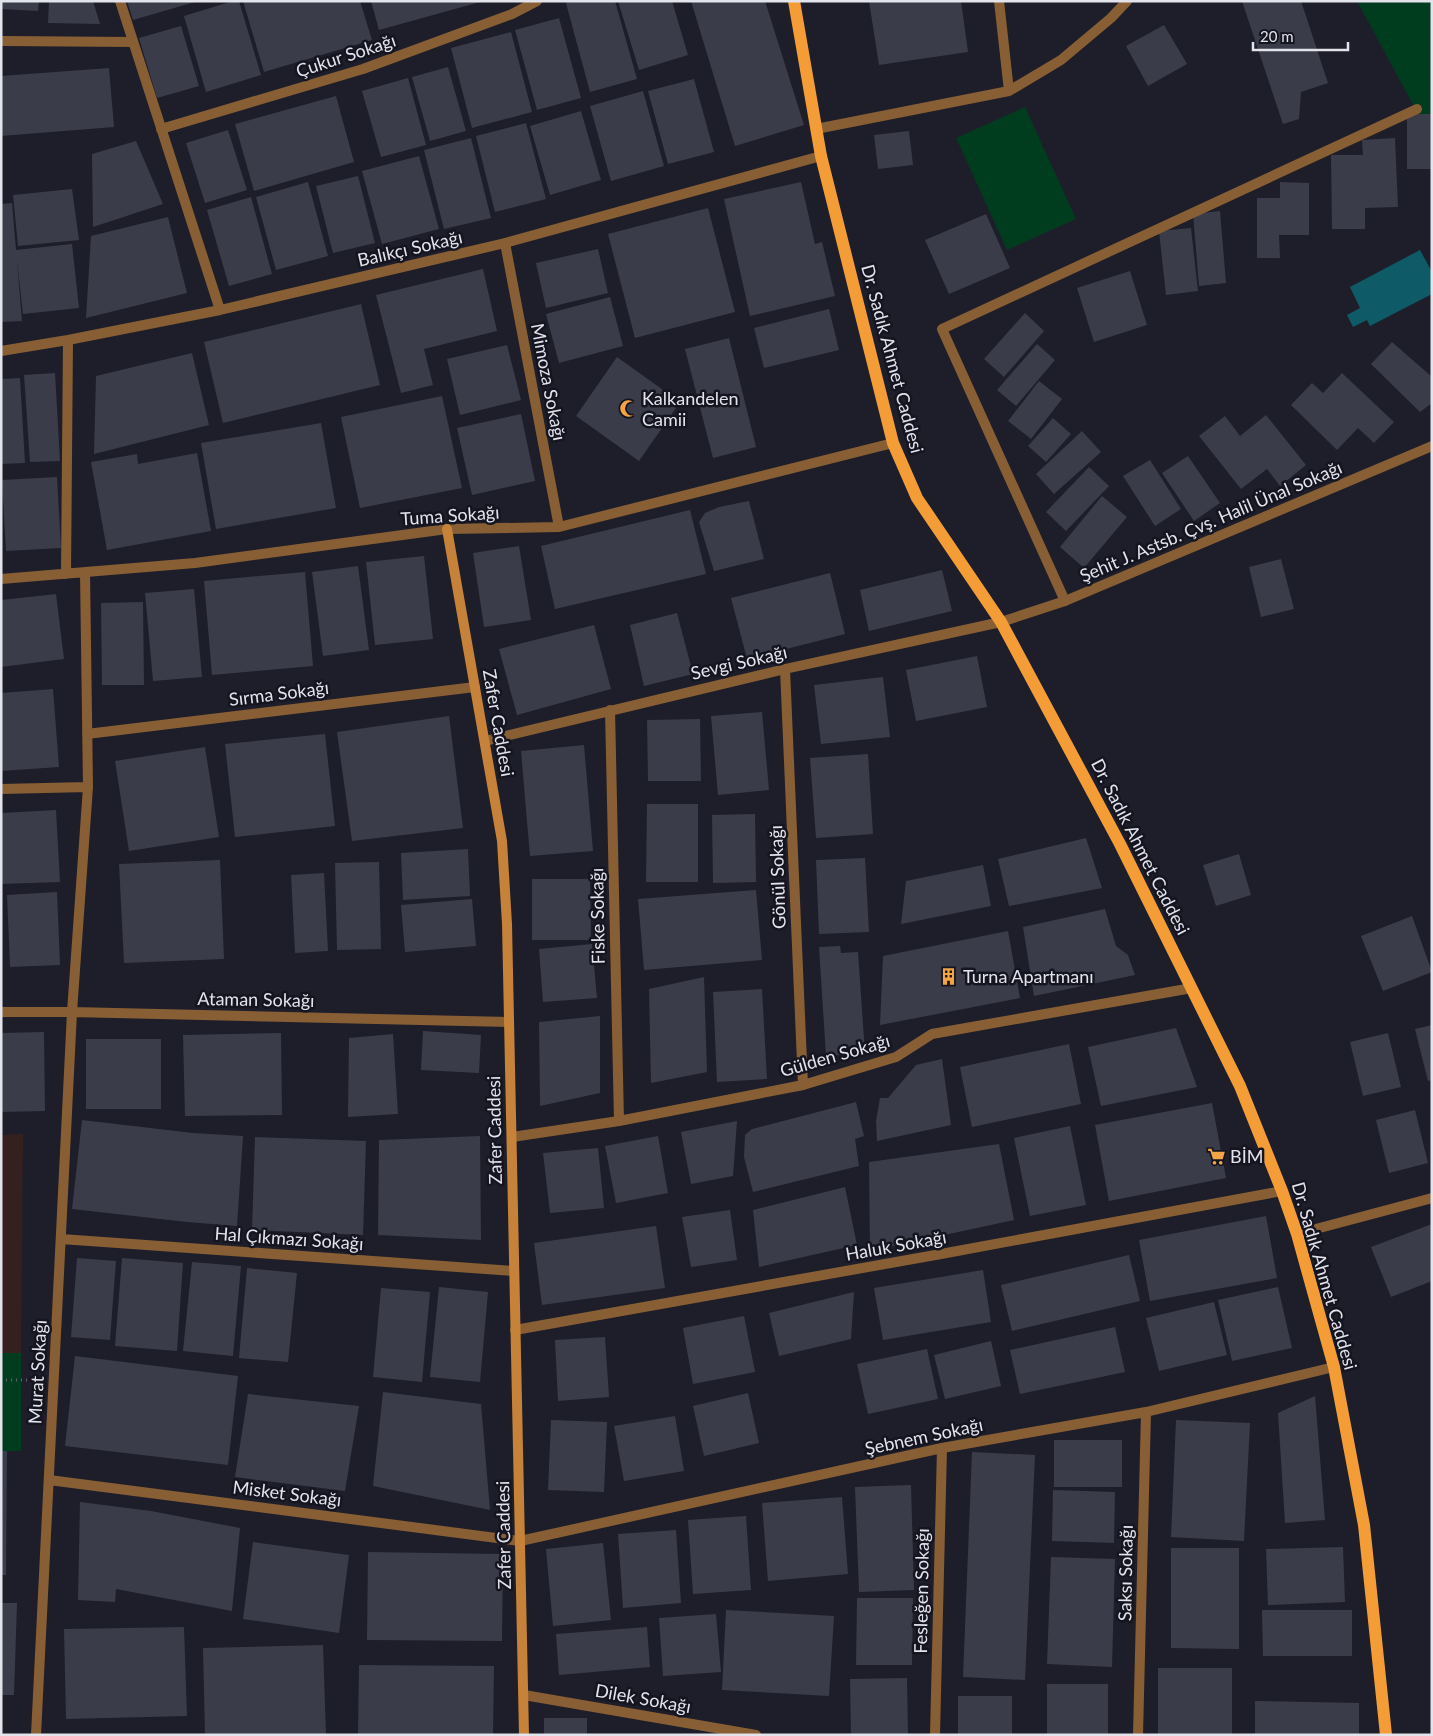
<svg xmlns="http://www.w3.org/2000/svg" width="1433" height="1736" viewBox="0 0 1433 1736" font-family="Lato,sans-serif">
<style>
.education{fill:#34211f}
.green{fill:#003d1e}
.water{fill:#0e5b67}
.building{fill:#3b3c49}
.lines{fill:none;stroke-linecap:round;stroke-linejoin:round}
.path{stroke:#60606b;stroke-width:3;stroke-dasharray:1 4;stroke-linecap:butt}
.lane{stroke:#885f34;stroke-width:10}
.street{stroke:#885f34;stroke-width:10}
.secondary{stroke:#c58238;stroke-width:10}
.primary{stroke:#f49d37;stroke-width:12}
.labels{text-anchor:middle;stroke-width:5;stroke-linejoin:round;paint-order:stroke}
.street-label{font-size:18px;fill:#e2e3eb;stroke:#141520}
.poi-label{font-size:18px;fill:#e2e3eb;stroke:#141520;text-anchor:start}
</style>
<rect width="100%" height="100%" fill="#1e1e2a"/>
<!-- education -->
<path class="education" d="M23 1134 21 1353H1V1135Z"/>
<!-- green -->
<path class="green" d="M1357 1H1432V140Z
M1025 107 1076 219 1007 250 956 138Z
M1 1353H21V1451H1Z"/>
<!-- water -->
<path class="water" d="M1420 250 1432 272V294L1370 326 1367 320 1353 327 1347 315 1360 308 1350 287Z"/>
<!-- building -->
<path class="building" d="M1 1H39L38 11 1 9Z
M49 1H93L100 24 48 23Z
M127 1H195V2L133 20Z
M233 1H239L261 75 206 92 184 16Z
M243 1H360L372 40 264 72Z
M371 1H479L480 2 379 30Z
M572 1H615L637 79 590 92 566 3Z
M618 1H672L688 55 639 70Z
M691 1H765L804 125 735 146Z
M869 1H961L968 52 879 65Z
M1242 1H1301L1328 83 1301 92 1299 119 1283 124Z
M559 18 581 98 537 110 515 30Z
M1164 25 1187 64 1148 86 1126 46Z
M181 26 199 86 157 98 139 38Z
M511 32 532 112 472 128 451 48Z
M448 67 466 131 430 141 412 77Z
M109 68 114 127 1 136V76Z
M408 78 426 145 381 157 362 91Z
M694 79 714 152 668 164 648 91Z
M643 91 664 166 611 181 590 106Z
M336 96 354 162 254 191 235 124Z
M581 111 601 180 550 195 530 126Z
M1407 114H1432V169H1407Z
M526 123 546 199 495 212 476 136Z
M228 130 247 190 205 203 186 143Z
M909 131 913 165 878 169 874 135Z
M471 138 491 218 444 229 424 150Z
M1395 138 1398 207 1365 208V229H1332L1331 155H1363L1362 140Z
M136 141 163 204 93 227 92 154Z
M419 156 439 229 382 244 362 171Z
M358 176 375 243 333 253 316 186Z
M308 182 328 256 276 270 256 197Z
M801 182 815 244 822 242 835 296 750 316 724 199Z
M1280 182 1309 183V235H1279L1280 258H1257V198H1280Z
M72 189 79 240 18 246 13 195Z
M251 197 272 274 229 286 207 210Z
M12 203 16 250 72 244 79 308 23 314 17 260 22 321 1 322V204Z
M708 208 735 312 635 338 608 234Z
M1220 211 1226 283 1199 286 1193 214Z
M986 214 1010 268 949 294 925 240Z
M168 217 187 293 86 318 91 236Z
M1191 228 1198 291 1166 295 1159 231Z
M598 249 608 293 546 308 536 263Z
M483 269 497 331 424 349 433 385 401 393 376 295Z
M1130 271 1147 325 1094 342 1077 288Z
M610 297 623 346 559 363 546 314Z
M361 304 380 385 223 423 204 342Z
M829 309 839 350 764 368 754 328Z
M1025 313 1044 331 1004 377 984 359Z
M729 338 756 447 713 458 685 349Z
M1392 342 1432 377V403L1420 412 1371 364Z
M1037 344 1055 360 1016 406 997 390Z
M507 345 521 400 460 415 447 359Z
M192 353 209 425 94 454 96 376Z
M617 357 680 402 639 461 576 416Z
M55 373 60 461 30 462 24 375Z
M1342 373 1394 422 1374 443 1358 428 1337 450 1291 405 1312 383 1323 393Z
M20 378 25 463 1 464V379Z
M1039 381 1062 399 1031 439 1008 421Z
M442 396 462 488 360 508 341 417Z
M521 414 535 481 472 495 457 428Z
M1266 415 1306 465 1280 486 1267 469 1241 489 1199 436 1225 416 1240 436Z
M1053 418 1071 434 1046 462 1028 446Z
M321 423 336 508 216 529 201 443Z
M1082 431 1101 452 1054 494 1036 474Z
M197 453 211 531 107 550 91 462 137 454 138 464Z
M1188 456 1220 503 1194 521 1162 473Z
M1150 460 1181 509 1155 526 1123 476Z
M1089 467 1109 486 1066 531 1046 512Z
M57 477 61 548 6 551 2 480Z
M1102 496 1127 517 1084 568 1060 547Z
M749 501 764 559 714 571 699 522 705 513 719 507Z
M690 510 706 574 555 609 541 546Z
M519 546 531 620 484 627 473 553Z
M424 556 433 639 375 645 366 562Z
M1281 559 1294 609 1261 617 1249 567Z
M358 566 369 650 323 656 312 572Z
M942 570 952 611 869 631 860 590Z
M305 572 313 666 212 675 204 581Z
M830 573 845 634 747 659 731 598Z
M194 589 202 677 153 681 145 593Z
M56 594 64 659 1 667V600Z
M143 602 144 685H102L101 603Z
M677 613 693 674 644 686 630 625Z
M594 625 611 689 517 715 499 649Z
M977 656 987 707 916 721 906 670Z
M883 677 890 737 821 744 814 685Z
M53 689 59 767 1 771V693Z
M762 712 769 790 718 795 711 716Z
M449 716 463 828 352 841 337 732Z
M700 719 701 781H648L647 720Z
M325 734 335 826 235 837 225 744Z
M584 745 593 851 530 856 521 751Z
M205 747 219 837 129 851 115 761Z
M868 754 873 834 816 838 810 758Z
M647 804H698V882H646Z
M56 810 60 882 1 884V813Z
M755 814 756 882 713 883 712 815Z
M1086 838 1102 888 1009 906 998 859Z
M468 849 470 896 403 900 401 853Z
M1239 854 1251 895 1216 906 1203 865Z
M865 858 869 932 819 934 816 860Z
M220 860 224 959 124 963 119 864Z
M379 862 381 949 337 950 335 863Z
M983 865 991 906 901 924 906 881Z
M324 873 328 951 295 953 291 875Z
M532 879H590L591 940H532Z
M756 890 762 960 644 970 638 899Z
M57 892 60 965 10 967 7 895Z
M472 899 476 946 405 952 401 905Z
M1105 909 1116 946 1128 955 1135 975 1034 996 1023 927Z
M1412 916 1432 972 1383 991 1361 936Z
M1008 931 1020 998 880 1025 883 956Z
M592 944 597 998 543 1002 539 949Z
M840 946 841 953 858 952 865 1053 826 1056 819 947Z
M704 977 707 1072 651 1083 649 989Z
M762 989 767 1079 717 1082 713 992Z
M600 1016V1093L540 1106 539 1022Z
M1432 1025V1080L1428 1081 1415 1029Z
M1176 1028 1197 1087 1101 1106 1088 1047Z
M423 1031 481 1035 479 1073 421 1070Z
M44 1032 45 1111 1 1112V1033Z
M281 1033 282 1115 185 1116 183 1035Z
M1388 1033 1401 1087 1363 1096 1350 1042Z
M393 1034 398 1114 348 1117 349 1038Z
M86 1039H161V1109H86Z
M1069 1044 1081 1104 972 1127 960 1067Z
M942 1059 951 1125 877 1141 876 1121 880 1098H888L916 1065Z
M856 1102 864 1136 855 1139 859 1166 753 1192 744 1157 745 1135 752 1129Z
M1212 1103 1226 1178 1109 1201 1095 1125Z
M1415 1110 1428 1163 1389 1173 1376 1120Z
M82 1120 193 1133 243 1136 237 1226 187 1222 72 1209Z
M737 1121 733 1176 691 1184 681 1132Z
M1070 1126 1086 1205 1030 1216 1014 1138Z
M480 1136 481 1240 378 1235 379 1140Z
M658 1136 668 1193 616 1203 605 1146Z
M255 1137 366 1141 363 1235 252 1230Z
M999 1144 1014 1220 870 1251 869 1162Z
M598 1148 604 1208 550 1213 543 1153Z
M845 1187 857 1245 759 1267 753 1210Z
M730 1210 737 1260 691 1267 682 1217Z
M1266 1216 1277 1278 1150 1301 1139 1240Z
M1432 1224V1281L1391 1297 1371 1247Z
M656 1226 665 1288 542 1305 534 1243Z
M1129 1255 1140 1301 1012 1331 1001 1285Z
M77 1258 116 1261 110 1340 71 1337Z
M122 1258 183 1263 177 1351 115 1346Z
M192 1262 241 1266 233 1356 183 1351Z
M247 1268 297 1273 288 1362 239 1358Z
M983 1270 991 1322 883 1340 874 1288Z
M439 1287 488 1292 480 1382 430 1377Z
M1278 1287 1292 1348 1232 1361 1218 1300Z
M381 1288 430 1292 422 1382 373 1377Z
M854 1292 851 1339 779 1356 769 1313Z
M1214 1302 1227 1355 1159 1371 1146 1318Z
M744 1316 755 1372 693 1384 683 1328Z
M1115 1327 1125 1372 1020 1394 1010 1350Z
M605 1337 609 1397 558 1401 555 1340Z
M991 1341 1001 1386 945 1399 934 1355Z
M927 1349 938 1399 868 1414 857 1364Z
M75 1356 238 1376 228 1465 65 1446Z
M383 1392 481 1404 490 1510 373 1486Z
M748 1393 759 1443 704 1456 693 1406Z
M248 1394 359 1406 345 1491 235 1477Z
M1315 1396 1325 1520 1285 1523 1278 1413Z
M675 1416 684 1471 624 1481 614 1426Z
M551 1420 607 1422 604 1492 548 1490Z
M1176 1420 1250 1423 1244 1541 1171 1537Z
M1054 1440H1122V1487H1054Z
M1 1451H7L6 1575H1Z
M972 1452 1035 1455 1025 1680 963 1677Z
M911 1485 914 1590 859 1592 855 1487Z
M1053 1490 1115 1492 1114 1543 1052 1541Z
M842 1497 848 1574 768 1581 762 1503Z
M80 1502 151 1511 240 1528 232 1611 116 1589 115 1602 78 1600Z
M746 1516 751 1590 693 1594 688 1520Z
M676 1530 681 1603 623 1608 618 1534Z
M253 1542 349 1555 339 1633 243 1619Z
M603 1543 611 1620 553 1626 546 1549Z
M1343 1547 1345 1602 1268 1605 1266 1549Z
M1171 1548H1239V1649L1171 1648Z
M368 1552 503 1554 502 1641 367 1640Z
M1051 1557 1115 1559 1112 1667 1047 1664Z
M857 1598H913L912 1665H856Z
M1 1603H17L14 1695H1Z
M726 1610 834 1616 829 1696 722 1690Z
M1262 1610H1352V1656H1263Z
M716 1614 721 1672 663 1676 659 1618Z
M184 1627 187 1716 66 1719 64 1629Z
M647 1627 650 1667 559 1675 556 1634Z
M323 1645 326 1735H205L203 1648Z
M359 1665 494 1666 493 1735H358Z
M1158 1668H1232V1735H1158Z
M907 1678 908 1735H851L850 1679Z
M1047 1684H1108V1735H1047Z
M958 1696H1012V1735H958Z
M1255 1701 1359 1703V1735H1255Z
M544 1718H587V1735H544Z"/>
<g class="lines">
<!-- path -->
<path class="path" d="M1 1380H33"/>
<!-- lane -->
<path class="lane" d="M1065 601 942 329 1417 109"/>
<!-- street -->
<path class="street" d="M120 1 220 310
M999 1 1009 91
M1 41 133 42
M161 129 363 69 512 14 537 1
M816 129 1009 91 1061 60 1111 18 1127 1
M505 243 559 527
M1 351 68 340 220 310 505 243 821 156
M66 574 68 340
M1 579 195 563 447 529 559 527 893 443
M785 669 803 1085
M610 710 619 1121
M87 734 475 687
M485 741 785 669 1001 622 1065 601 1432 446
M1 789 88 787
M1 1012H72L509 1022
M512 1137 619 1121 803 1085 896 1057 932 1034 1192 988
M1297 1234 1432 1198
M61 1239 514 1271
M515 1330 941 1254 1282 1191
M49 1480 520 1541 942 1448 1146 1412 1334 1367
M524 1695 756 1735
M36 1735 72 1012 88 787 85 572
M935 1735 942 1448
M1138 1735 1146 1412"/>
<!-- secondary -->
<path class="secondary" d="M447 529 502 841 507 924 524 1735"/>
<!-- primary -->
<path class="primary" d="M794 1 821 156 893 443 917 498 1001 622 1120 844 1240 1086 1282 1191 1297 1234 1334 1367 1364 1525 1386 1735"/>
</g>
<!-- icons -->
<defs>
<symbol id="mosque-bare" viewBox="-9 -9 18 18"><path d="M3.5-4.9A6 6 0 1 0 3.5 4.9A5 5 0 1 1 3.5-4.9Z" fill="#f4a444" stroke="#141520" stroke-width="2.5" paint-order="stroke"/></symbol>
<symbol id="building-bare" viewBox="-9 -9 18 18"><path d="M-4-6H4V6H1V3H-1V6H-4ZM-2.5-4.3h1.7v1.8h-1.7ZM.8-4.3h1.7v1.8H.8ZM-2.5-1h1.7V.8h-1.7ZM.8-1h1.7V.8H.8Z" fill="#f4a444" stroke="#141520" stroke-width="2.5" paint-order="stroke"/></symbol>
<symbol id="supermarket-bare" viewBox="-9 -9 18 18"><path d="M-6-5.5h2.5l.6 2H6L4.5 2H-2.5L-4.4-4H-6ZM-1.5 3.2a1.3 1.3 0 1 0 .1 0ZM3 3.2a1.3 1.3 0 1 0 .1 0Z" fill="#f4a444" stroke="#141520" stroke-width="2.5" paint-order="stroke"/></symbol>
</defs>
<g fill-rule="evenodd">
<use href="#mosque-bare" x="616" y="396" width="25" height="25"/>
<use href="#building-bare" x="936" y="964" width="25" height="25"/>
<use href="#supermarket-bare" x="1204" y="1144" width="25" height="25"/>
</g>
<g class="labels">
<!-- street labels -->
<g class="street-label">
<text transform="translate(346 56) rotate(-18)" y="6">Çukur Sokağı</text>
<text transform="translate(410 249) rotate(-13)" y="6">Balıkçı Sokağı</text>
<text transform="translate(892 359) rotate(75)" y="6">Dr. Sadık Ahmet Caddesi</text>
<text transform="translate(548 382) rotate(79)" y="6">Mimoza Sokağı</text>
<text transform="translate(450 516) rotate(-4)" y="6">Tuma Sokağı</text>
<text transform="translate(1211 522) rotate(-23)" y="6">Şehit J. Astsb. Çvş. Halil Ünal Sokağı</text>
<text transform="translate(739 663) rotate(-13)" y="6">Sevgi Sokağı</text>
<text transform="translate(279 694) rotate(-7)" y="6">Sırma Sokağı</text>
<text transform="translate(498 723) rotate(80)" y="6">Zafer Caddesi</text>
<text transform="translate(1140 847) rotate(63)" y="6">Dr. Sadık Ahmet Caddesi</text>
<text transform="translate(778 877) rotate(-92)" y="6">Gönül Sokağı</text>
<text transform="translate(598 916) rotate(-91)" y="6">Fiske Sokağı</text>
<text transform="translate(256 1000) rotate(1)" y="6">Ataman Sokağı</text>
<text transform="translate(835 1056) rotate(-16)" y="6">Gülden Sokağı</text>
<text transform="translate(495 1130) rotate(-91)" y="6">Zafer Caddesi</text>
<text transform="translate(289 1239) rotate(4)" y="6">Hal Çıkmazı Sokağı</text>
<text transform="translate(896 1246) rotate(-10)" y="6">Haluk Sokağı</text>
<text transform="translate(1324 1276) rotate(74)" y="6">Dr. Sadık Ahmet Caddesi</text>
<text transform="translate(38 1372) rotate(-87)" y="6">Murat Sokağı</text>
<text transform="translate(924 1437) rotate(-12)" y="6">Şebnem Sokağı</text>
<text transform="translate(287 1494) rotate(7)" y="6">Misket Sokağı</text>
<text transform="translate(504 1535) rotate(-91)" y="6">Zafer Caddesi</text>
<text transform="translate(1126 1573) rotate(-89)" y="6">Saksı Sokağı</text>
<text transform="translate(922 1591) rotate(-89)" y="6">Fesleğen Sokağı</text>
<text transform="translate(643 1699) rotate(10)" y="6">Dilek Sokağı</text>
</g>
<!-- poi labels -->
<g class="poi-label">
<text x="642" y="405">Kalkandelen<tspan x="642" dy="21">Camii</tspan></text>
<text x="963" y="983">Turna Apartmanı</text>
<text x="1230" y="1163">BİM</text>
</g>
</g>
<!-- border -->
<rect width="1433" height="1736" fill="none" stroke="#e2e3eb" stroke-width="5"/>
<!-- scale -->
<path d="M1253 42v8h95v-8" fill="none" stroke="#e2e3eb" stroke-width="2.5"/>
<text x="1260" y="42" font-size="15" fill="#e2e3eb" stroke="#141520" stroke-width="4" paint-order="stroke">20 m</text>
</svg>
